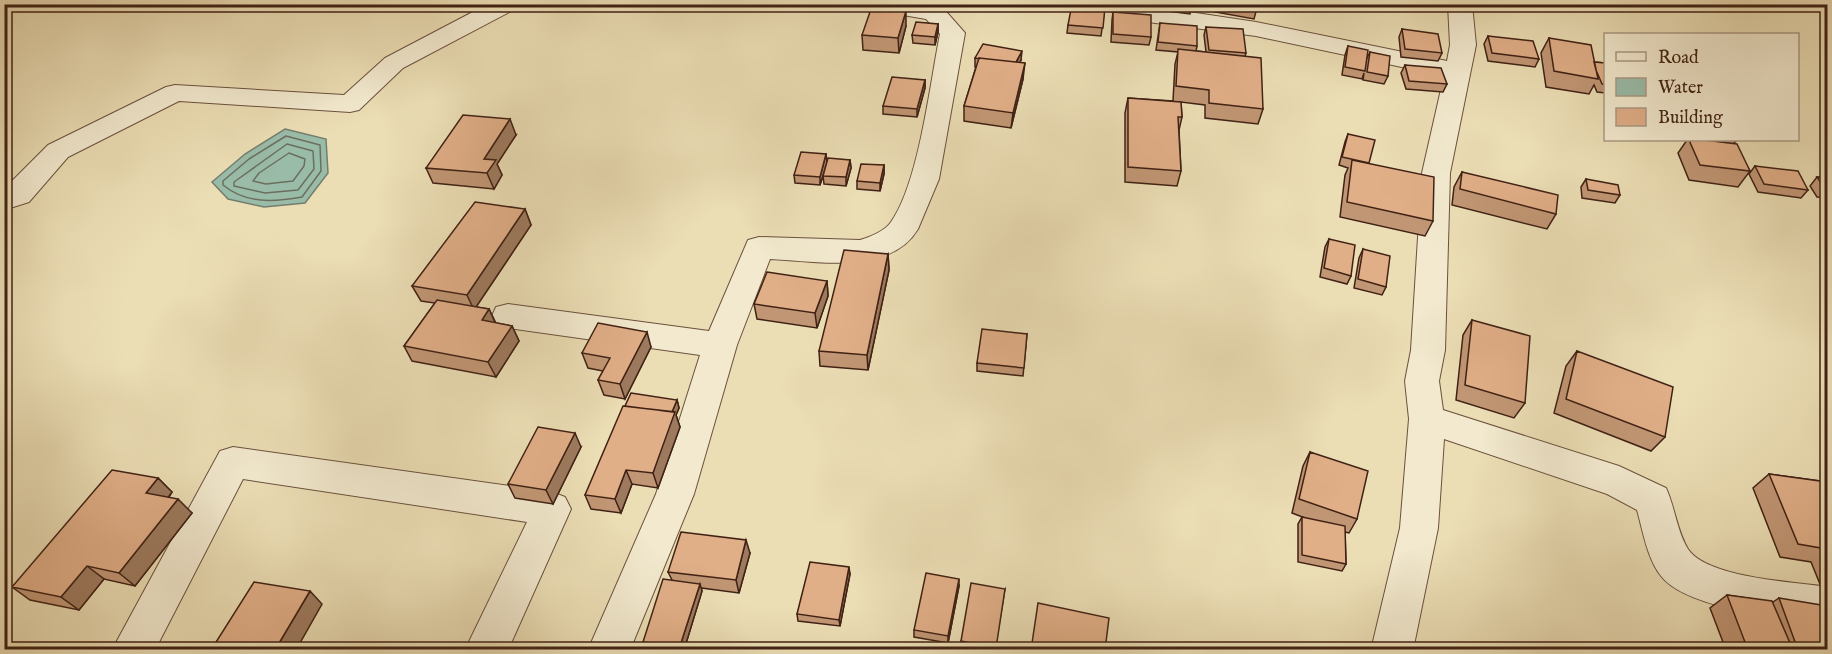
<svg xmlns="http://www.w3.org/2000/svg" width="1832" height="654" viewBox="0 0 1832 654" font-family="'IM FELL English',serif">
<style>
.water{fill:#99bca9;stroke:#757e6e;stroke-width:1.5}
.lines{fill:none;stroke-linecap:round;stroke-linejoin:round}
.shore{stroke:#6c6f5f;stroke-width:1.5}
.minor-casing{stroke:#6b513d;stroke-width:2}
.minor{fill:#f2e9ce;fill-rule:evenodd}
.wall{fill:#c19674;stroke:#402215;stroke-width:1.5}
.shaded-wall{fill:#9d7a5e;stroke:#402215;stroke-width:1.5}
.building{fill:#e0ae87;stroke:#402215;stroke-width:1.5}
</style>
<rect width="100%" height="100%" fill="#ebddb4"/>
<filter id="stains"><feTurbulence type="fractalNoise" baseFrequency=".00333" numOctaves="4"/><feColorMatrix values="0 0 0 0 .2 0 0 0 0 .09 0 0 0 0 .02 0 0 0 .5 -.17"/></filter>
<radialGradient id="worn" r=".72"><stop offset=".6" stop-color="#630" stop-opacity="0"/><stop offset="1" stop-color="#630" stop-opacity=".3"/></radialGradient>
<!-- water -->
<path class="water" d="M285 129 326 139 328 173 305 203 264 207 228 199 212 182 245 154Z"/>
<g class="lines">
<!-- shore -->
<path class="shore" d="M286 136 320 145 321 171 302 197C274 202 246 204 223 185V181L249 159Z
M287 144 313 151 314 169 298 190 265 193 234 186V182Z
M289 153 305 159 304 166 293 181 266 184 253 181 259 173Z"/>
<defs>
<path id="minor" d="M488 4H519L515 9 403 68 359 110 350 112 179 101 68 157 29 202 4 210V189L48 145 166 87 175 85 344 95 385 58Z
M864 4H926L943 8 965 33 939 179 918 229C890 276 815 261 770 259L737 345 694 494 630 650H588L656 494 700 355 508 328 496 325 492 316 496 307 508 304 709 331 748 240 759 237 860 240C870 237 885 231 891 222 919 183 930 83 940 34L926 19 868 9Z
M1099 4H1136L1256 22 1447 61 1450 45 1448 4H1472L1476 45 1450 173 1445 350 1439 381 1443 410 1619 466 1666 488C1675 507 1677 532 1688 549 1707 578 1795 582 1828 587V625C1787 619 1686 609 1661 576 1647 558 1643 531 1637 510L1607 494 1444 439 1438 528 1413 650H1371L1400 528 1409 419 1405 381 1411 350 1422 173 1444 76 1256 36 1140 21 1103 9Z
M233 447 552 492 565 497 571 509 508 650H465L527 522 243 479 155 650H112L220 451Z"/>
</defs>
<!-- minor casing -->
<use href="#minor" class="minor-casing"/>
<!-- minor -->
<use href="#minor" class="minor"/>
</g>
<!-- wall -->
<path class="wall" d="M1121 4H1149L1148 8Z
M1161 4H1192L1190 14 1160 10Z
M1205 4H1258L1254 19 1204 10Z
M1534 4H1557L1555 8Z
M1105 7 1101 36 1067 33 1068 25Z
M1113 12 1151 37 1149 45 1111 42 1112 20Z
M1160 23 1197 46 1196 51 1206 52 1204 35 1206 27 1246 53 1245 56 1263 109 1258 124 1205 118V105L1181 102 1182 117 1179 130 1181 171 1177 186 1125 182V113L1128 98 1173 101 1175 64 1178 52 1156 50Z
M938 24V32L935 45 913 43 912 35Z
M906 26 899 53 863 50 862 35Z
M1402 29 1442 53 1438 61 1401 57 1399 37Z
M1488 36 1539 59 1535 67 1488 61 1484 44Z
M1549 38 1594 62 1605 63V93L1597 92 1594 85 1589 94 1546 87 1541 53Z
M1348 46 1367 58 1370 52 1388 76 1384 84 1363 80 1364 73 1362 79 1342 75 1345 55Z
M975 58 1021 60 1019 63 1023 79 1011 128 964 121V106L976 67H975Z
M1405 65 1447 84 1443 92 1406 89 1401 73Z
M925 80V88L917 117 883 114V106Z
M1348 134 1369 163 1433 221 1425 236 1340 217 1345 175 1348 168 1339 165 1345 142Z
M516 135 497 164 502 175 494 189 433 183 426 168Z
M1687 140H1735L1736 141 1734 143 1750 171 1738 187 1689 180 1678 153Z
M826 154 827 162 850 160 851 168 846 186 824 184 823 176 825 169 820 185 795 183 794 175Z
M884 165V174L880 191 857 189V181Z
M1755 166 1808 190 1801 198 1758 192 1749 174Z
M1462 172 1556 214 1547 229 1452 205 1454 187Z
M1817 177 1827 178V198L1817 197 1810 186Z
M1586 179 1620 195 1615 203 1582 198 1581 187Z
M525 209 531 225 476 307 489 309 496 323 512 326 519 341 496 377 412 361 404 346 435 303 421 301 412 286Z
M1329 239 1351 276 1347 284 1320 277 1325 247Z
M1363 249 1386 287 1382 295 1354 288 1359 258Z
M888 254 889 270 868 370 820 366 819 351Z
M827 281 828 296 817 328 757 319 754 304Z
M1472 320 1525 403 1514 418 1456 400 1463 335Z
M1027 334 1023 376 977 371V363Z
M651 347 625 399 604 395 598 380 603 371 588 368 582 353Z
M1577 351 1665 437 1651 451 1554 413 1566 366Z
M677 400 679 408 676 415 680 427 658 488 632 484 621 513 591 509 585 495Z
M581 447 553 504 515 498 508 484Z
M1310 452 1357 519 1349 533 1345 532 1346 564 1342 571 1298 562V524L1302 517 1305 518 1292 513 1303 466Z
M1769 474 1827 482V585L1820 584 1811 562 1780 557 1753 488Z
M158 478 172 492 169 497 192 513 135 586 104 579 79 610 30 600 12 587Z
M750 553 739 593 701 588 702 591 684 650H657L646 648 643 642 672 580 668 572Z
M850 574 840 626 798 621 797 614Z
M959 586 948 643 914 637V630Z
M1005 589 995 650H971L960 647 961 641Z
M1727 595 1773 602 1779 598 1827 650H1726L1710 608Z"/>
<!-- shaded-wall -->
<path class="shaded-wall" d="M906 11V26L899 53 898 38Z
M938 24V32L935 45V37Z
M1022 51 1021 60 1014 75V67Z
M1025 63 1023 79 1011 128 1013 113Z
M925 80V88L917 117V109Z
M510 119 516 135 497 164 502 175 494 189 487 173 484 159Z
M826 154 827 163 820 185V177Z
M850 160 851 168 846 186V177Z
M884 165V174L880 191V183Z
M525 209 531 225 474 310 467 295Z
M888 254 889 270 868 370 867 355Z
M827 281 828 296 817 328 815 313Z
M489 309 496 325 482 320Z
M512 326 519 341 496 377 488 362Z
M647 332 651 347 625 399 620 384Z
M677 400 679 408 676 415 680 427 658 488 653 473 670 417Z
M575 433 581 447 553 504 546 490Z
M626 470 632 484 621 513 615 499Z
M158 478 172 492 161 507 146 493Z
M178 499 192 513 135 586 119 573Z
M746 540 750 553 739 593 736 580Z
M87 566 104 579 79 610 61 597Z
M849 567 850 574 840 626 839 620Z
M959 579V586L948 643V636Z
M700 584 702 591 684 650H681L680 646Z
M310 591 322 604 296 650H275Z"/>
<!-- building -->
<path class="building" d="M1072 4H1083L1105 7 1103 28 1068 25Z
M871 9 906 11 898 38 862 35Z
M1113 12 1151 15V37L1113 34Z
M916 22 938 24 935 37 912 35Z
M1160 23 1197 26V46L1158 42Z
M1206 27 1243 29 1246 53 1209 50Z
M1402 29 1438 34 1442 53 1405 49Z
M1488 36 1533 41 1539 59 1492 53Z
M1549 38 1591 45 1598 79 1554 71Z
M983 44 1022 51 1016 62 979 58V59L975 58Z
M1348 46 1368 50 1365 71 1345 67Z
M1178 49 1261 58 1263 109 1209 103V90L1176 86Z
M1370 52 1390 56 1388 76 1367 72Z
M979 58 1025 63 1013 113 964 106Z
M1594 62 1605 63V85L1602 84 1596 70Z
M1405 65 1441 68 1447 84 1409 81Z
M892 77 925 80 917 109 883 106Z
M1128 98 1181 102 1182 117H1178L1181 171 1128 167Z
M463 115 510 119 484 159 496 160 487 173 426 168Z
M1348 134 1375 140 1369 163 1342 157Z
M1689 140H1704L1737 144 1750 171 1700 165Z
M801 152 826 154 820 177 794 175Z
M828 158 850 160 846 177 823 176Z
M1352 160 1434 177 1433 221 1347 202Z
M861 164 884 165 880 183 857 181Z
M1755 166 1798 171 1808 190 1764 184Z
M1462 172 1558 195 1556 214 1460 189Z
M1817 177 1827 178V189H1825Z
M1586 179 1618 185 1620 195 1588 190Z
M475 202 525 209 467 295 412 286Z
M1329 239 1355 245 1351 276 1324 268Z
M1363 249 1390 256 1386 287 1358 279Z
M844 250 888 254 867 355 819 351Z
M767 272 827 281 815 313 754 304Z
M437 300 489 309 482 320 512 326 488 362 404 346Z
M1472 320 1530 336 1525 403 1465 385Z
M598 323 647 332 620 384 598 380 610 358 582 353Z
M982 329 1027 334 1024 368 977 363Z
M1577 351 1673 387 1665 437 1566 399Z
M631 393 677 400 672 412 625 406Z
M623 406 675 412 653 473 626 470 615 499 585 495Z
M538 427 575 433 546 490 508 484Z
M1310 452 1368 471 1357 519 1299 499Z
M112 470 158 478 146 493 178 499 119 573 87 566 61 597 12 587Z
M1769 474 1827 482V549L1798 544Z
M1302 517 1345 526 1346 564 1302 555Z
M681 532 746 540 736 580 668 572Z
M810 562 849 567 839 620 797 614Z
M926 573 959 579 948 636 914 630Z
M663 579 700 584 680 646 643 642Z
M254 582 310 591 275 650H211Z
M971 583 1005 589 996 648 961 641Z
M1727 595 1772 601 1793 650H1748Z
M1779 598 1827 606V650H1798Z
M1038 603 1109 618 1105 650H1031Z"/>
<!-- margin -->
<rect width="1832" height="654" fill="none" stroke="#ebddb4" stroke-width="24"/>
<rect x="6" y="6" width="1820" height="642" fill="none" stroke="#402215" stroke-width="3"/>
<rect x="12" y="12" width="1808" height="630" fill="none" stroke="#402215" stroke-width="1.5"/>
<!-- legend -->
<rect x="1604" y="33" width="195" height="108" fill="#f2e9ce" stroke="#ab9984" stroke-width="1.5"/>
<rect x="1616" y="52" width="30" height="9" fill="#f2e9ce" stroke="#ab9984" stroke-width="1.5"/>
<text x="1658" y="63" font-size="18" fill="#402215">Road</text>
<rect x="1616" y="78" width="30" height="18" fill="#99bca9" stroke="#ab9984" stroke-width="1.5"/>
<text x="1658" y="93" font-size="18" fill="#402215">Water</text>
<rect x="1616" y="108" width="30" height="18" fill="#e0ae87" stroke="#ab9984" stroke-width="1.5"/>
<text x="1658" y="123" font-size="18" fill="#402215">Building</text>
<rect width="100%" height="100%" filter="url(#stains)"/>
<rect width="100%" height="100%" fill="url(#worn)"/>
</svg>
